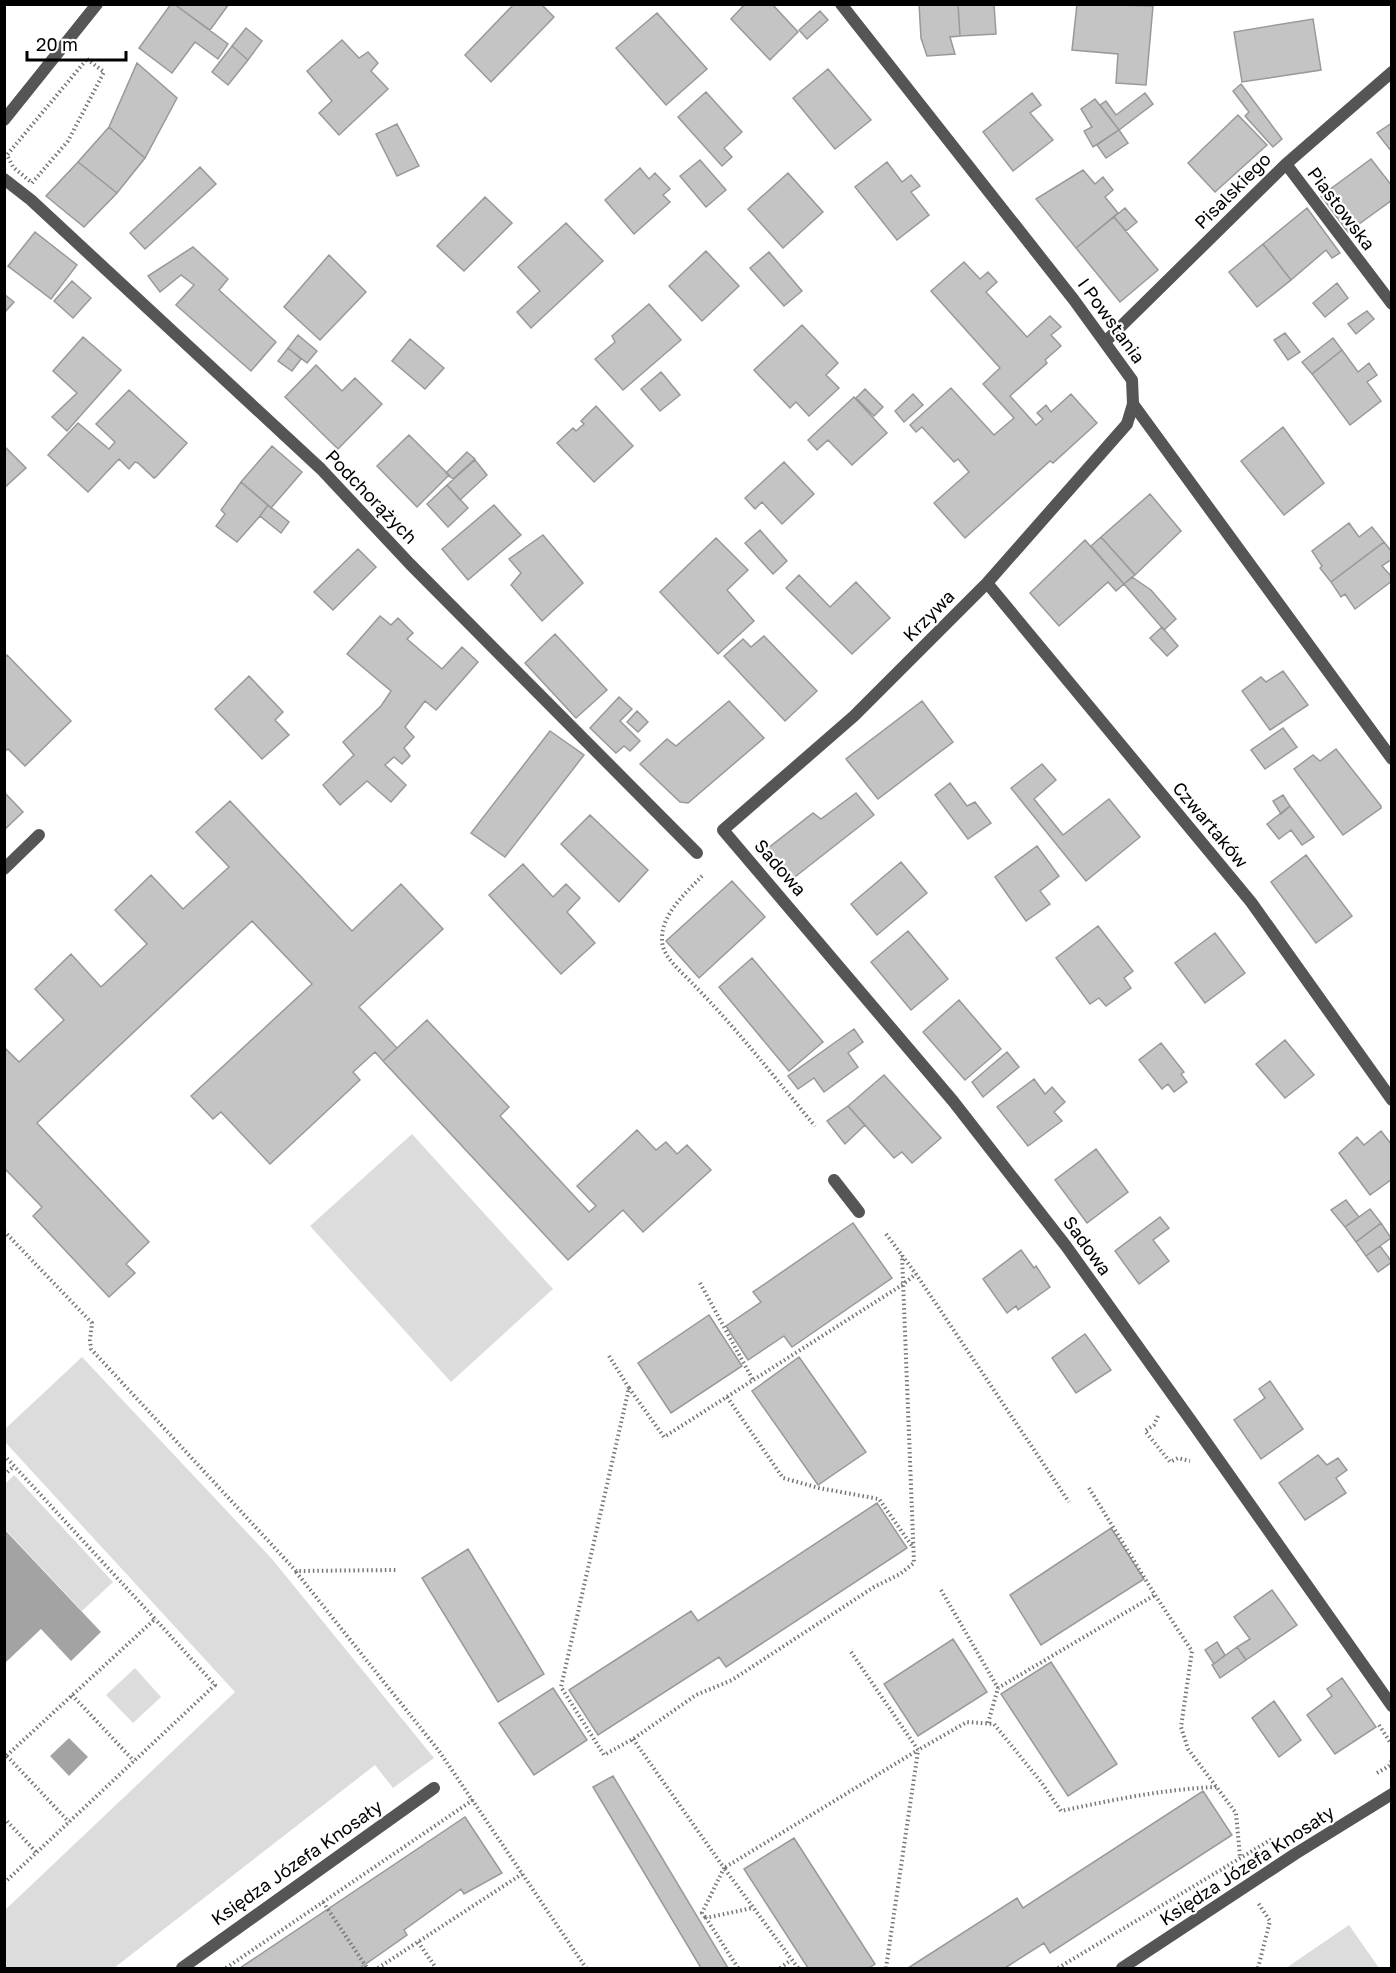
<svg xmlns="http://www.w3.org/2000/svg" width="1396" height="1973" viewBox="0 0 1396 1973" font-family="'Golos Text',sans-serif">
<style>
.green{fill:#dcdcdc}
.water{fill:#a3a3a3}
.building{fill:#c4c4c4;stroke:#999;stroke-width:1.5}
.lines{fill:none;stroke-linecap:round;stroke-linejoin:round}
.path{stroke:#777;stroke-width:4;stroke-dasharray:1.5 3;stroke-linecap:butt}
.service{stroke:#555;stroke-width:12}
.minor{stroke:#555;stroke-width:12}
.tertiary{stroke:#555;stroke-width:12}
.labels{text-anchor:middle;stroke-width:4.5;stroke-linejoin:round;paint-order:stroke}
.street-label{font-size:18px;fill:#000;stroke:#fff}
</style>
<rect width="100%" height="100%" fill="#fff"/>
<!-- green -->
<path class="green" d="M412 1134 553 1289 451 1382 310 1226Z
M82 1357 272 1559 434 1758 393 1788 375 1765 114 1968H5V1910L235 1692 5 1442V1429Z
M14 1475 113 1582 82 1611 5 1529V1484Z
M135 1668 161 1697 133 1723 106 1695Z
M1349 1925 1379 1968H1286Z"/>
<!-- water -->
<path class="water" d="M5 1530 101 1632 71 1661 41 1629 5 1663Z
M69 1738 88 1757 69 1776 50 1756Z"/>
<!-- building -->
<path class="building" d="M171 4H174L228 44 218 59 195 42 172 73 139 48Z
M174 4H229L210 30Z
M514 4H541L554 17 491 82 465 55Z
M745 4H772L798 32 770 60 731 19Z
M919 4H958L960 36 950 37 955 54 927 56 921 38Z
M958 4H994L996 34 960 36Z
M1077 4 1153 6 1146 85 1116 83 1118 54 1072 50Z
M820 11 828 20 807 39 799 30Z
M657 13 707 69 666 105 616 48Z
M1313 19 1321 70 1242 82 1234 32Z
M246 28 262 41 248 60 232 46Z
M342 40 359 58 368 52 378 63 371 71 388 89 339 135 319 113 332 101 307 71Z
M232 46 248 60 228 85 212 72Z
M137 63 177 98 145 158 109 127Z
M828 69 871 120 835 149 793 98Z
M1241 84 1282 139 1273 147 1245 116 1249 112 1233 91Z
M706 92 742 132 724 148 732 157 722 166 678 117Z
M1032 93 1041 105 1030 113 1053 140 1013 171 983 132Z
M1145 93 1153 104 1119 130 1100 105 1106 101 1116 115Z
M1095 99 1119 130 1093 147 1084 131 1092 127 1081 109Z
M1238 115 1267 145 1215 192 1188 163Z
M1392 123V152L1377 133Z
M397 124 419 166 397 176 376 134Z
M109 127 145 158 117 193 78 162Z
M1119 130 1128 143 1106 158 1097 145Z
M1371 159 1392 186V200L1348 232 1321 196Z
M700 160 726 190 706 207 680 176Z
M78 162 117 193 84 227 46 196Z
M887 162 902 182 911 175 920 186 911 192 929 215 897 240 855 187Z
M200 167 216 184 145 249 130 233Z
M640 168 649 179 655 173 670 189 663 195 670 202 634 234 605 200Z
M1083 170 1095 184 1103 177 1113 190 1105 197 1118 213 1076 248 1036 199Z
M788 173 823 212 783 248 748 209Z
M485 197 512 223 464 271 437 246Z
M1125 208 1137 222 1126 231 1114 217Z
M1307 208 1340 253 1332 258 1326 250 1291 280 1263 244Z
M1114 217 1158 270 1120 302 1076 248Z
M566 223 603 261 531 328 517 312 540 291 518 267Z
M35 232 77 265 51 299 8 266Z
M1263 244 1291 280 1257 307 1229 272Z
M193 247 228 279 219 290 276 342 251 371 176 305 194 285 181 275 160 292 148 276Z
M706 251 739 286 702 321 669 286Z
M769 252 802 291 784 306 750 268Z
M329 255 366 292 320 340 284 307Z
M964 262 980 279 988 272 997 282 986 292 1027 337 1050 316 1061 327 1051 335 1061 346 1045 360 1047 363 1010 396 1036 425 1043 419 1037 413 1046 405 1051 412 1071 394 1097 423 1053 463 1050 461 965 538 934 503 969 472 958 459 954 462 922 427 916 432 910 425 951 388 994 435 1014 418 983 384 1000 368 931 291Z
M72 281 91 298 73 318 54 301Z
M1337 283 1348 298 1325 317 1313 303Z
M4 294 14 302 4 313Z
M649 304 681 340 623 390 595 359 615 342 612 336Z
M1367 311 1374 319 1356 334 1348 324Z
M802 325 838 363 826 375 839 388 809 416 796 402 790 408 754 370Z
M1285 333 1300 352 1288 360 1274 340Z
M298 335 317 351 307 363 288 348Z
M83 337 121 370 67 431 52 417 77 393 53 371Z
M1333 338 1342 350 1312 374 1302 362Z
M410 339 444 368 425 389 392 361Z
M288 348 301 359 292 371 278 361Z
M1342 350 1358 372 1369 363 1377 375 1367 382 1381 401 1350 425 1312 374Z
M316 365 342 391 355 378 382 404 338 449 285 397Z
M661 372 680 395 660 411 641 389Z
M865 389 883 407 874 416 856 398Z
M129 390 187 443 156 477 154 478 138 463 135 462 129 469 119 459 88 492 48 455 78 423 109 449 115 442 96 424Z
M913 394 923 405 904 422 895 411Z
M854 397 887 433 852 465 828 440 817 450 808 440Z
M596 406 633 446 594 482 557 443 573 428 576 431 584 424 581 421Z
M1283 427 1324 483 1284 515 1241 461Z
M409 435 449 475 417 507 377 466Z
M4 446 26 468 4 488Z
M272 446 302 472 271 508 241 482Z
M467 452 475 459 453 479 446 473Z
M475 460 487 475 460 500 447 485Z
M784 462 814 494 782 524 762 502 755 509 745 498Z
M241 482 268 505 260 516 237 542 216 526 225 514 221 510Z
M447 485 468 508 448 527 427 504Z
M1150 494 1181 531 1135 575 1101 537Z
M268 505 289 522 281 533 260 516Z
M494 505 521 535 468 580 442 549Z
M1349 523 1359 537 1372 527 1384 542 1331 582 1320 568 1322 566 1312 551Z
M760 530 787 561 773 574 745 543Z
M543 535 583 583 542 621 511 585 521 573 509 559Z
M1101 537 1135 575 1124 584 1091 546Z
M716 538 748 570 727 590 754 621 718 654 660 592Z
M1085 540 1124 584 1116 591 1108 582 1059 626 1030 593Z
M1384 542 1392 552V559L1382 566 1392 577V581L1355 609 1345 594 1341 597 1331 582Z
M358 549 376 567 333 610 314 592Z
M799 575 830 607 856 582 890 618 852 654 786 588Z
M1132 577 1151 590 1176 619 1164 630 1124 584Z
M380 616 391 625 398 618 413 633 407 639 442 669 462 647 478 662 436 710 425 701 405 727 414 737 404 748 410 756 402 764 394 757 385 765 406 785 391 802 367 781 340 805 323 785 354 755 343 742 381 706 391 691 347 654Z
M1162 627 1178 646 1167 656 1150 638Z
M555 634 607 690 576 718 525 663Z
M764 636 817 691 785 721 724 656 743 639 751 647Z
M7 655 71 721 25 766 8 749 4 752V658Z
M1283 671 1308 705 1270 730 1242 691 1261 677 1266 682Z
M249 676 283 712 275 720 289 735 262 759 215 709Z
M619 697 632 709 620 721 640 741 630 751 624 746 616 753 590 728Z
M729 701 764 738 688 803 680 802 640 764 667 739 676 746Z
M922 701 953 742 878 799 846 759Z
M637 711 648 722 638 732 627 722Z
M1283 728 1297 747 1265 769 1251 750Z
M550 731 584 755 505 857 471 833Z
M1336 749 1381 806V808L1343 835 1294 769 1313 755 1320 761Z
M1042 764 1056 780 1034 799 1063 835 1109 799 1140 837 1086 881 1011 788Z
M950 783 967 806 975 802 991 823 968 839 935 795Z
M4 792 23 812 4 830Z
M856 793 874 815 791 880 767 849 813 813 821 819Z
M1283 795 1290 806 1281 814 1273 801Z
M230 801 352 931 401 884 443 929 359 1007 397 1048 383 1061 375 1052 353 1072 360 1080 270 1164 221 1112 213 1119 191 1096 312 984 252 921 37 1123 149 1242 126 1264 135 1273 109 1297 33 1216 42 1207 4 1168V1047L19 1062 64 1020 35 989 71 954 101 987 147 944 115 910 151 875 183 909 229 867 196 832Z
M1290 806 1314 837 1302 845 1291 830 1279 839 1267 824Z
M590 815 648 870 619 902 561 844Z
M1037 846 1059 876 1040 891 1050 904 1026 921 995 877Z
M1306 855 1352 916 1316 943 1271 882Z
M901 862 927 893 877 935 851 904Z
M523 864 553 897 566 884 580 898 567 912 595 943 561 974 489 895Z
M732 881 765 917 699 978 666 941Z
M1098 926 1133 971 1124 978 1131 988 1106 1006 1099 998 1090 1004 1056 958Z
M908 931 948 979 911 1010 871 962Z
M1215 933 1245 973 1205 1003 1175 963Z
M752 958 823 1042 789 1071 719 987Z
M959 1000 1001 1049 965 1080 923 1032Z
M427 1020 509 1107 500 1116 589 1212 596 1206 577 1186 637 1130 656 1150 666 1142 677 1154 687 1145 711 1170 643 1232 623 1210 568 1260 383 1061Z
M854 1029 863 1042 848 1053 858 1067 824 1092 814 1078 798 1089 788 1076Z
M1285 1040 1314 1075 1285 1098 1256 1064Z
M1161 1043 1184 1072 1181 1074 1187 1082 1174 1092 1168 1084 1162 1089 1139 1060Z
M1007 1052 1019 1067 983 1097 972 1082Z
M884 1075 941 1138 912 1163 902 1152 894 1158 848 1106Z
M1034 1079 1045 1094 1052 1087 1065 1102 1054 1112 1062 1121 1028 1146 997 1107Z
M848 1106 865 1125 845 1144 827 1121Z
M1381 1131 1392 1145V1179L1370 1195 1339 1153 1357 1137 1364 1145Z
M1096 1149 1128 1192 1087 1223 1055 1180Z
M1346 1200 1359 1217 1345 1227 1331 1210Z
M1370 1209 1381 1223 1356 1242 1345 1227Z
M1160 1217 1169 1228 1153 1240 1169 1261 1139 1284 1115 1251Z
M853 1223 892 1278 792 1347 784 1336 748 1360 726 1326 761 1302 753 1292Z
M1381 1223 1391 1238 1366 1256 1356 1242Z
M1380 1246 1392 1262 1378 1272 1366 1256Z
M1021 1250 1034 1268 1036 1266 1050 1287 1018 1310 1016 1306 1007 1313 983 1279Z
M709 1315 742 1366 671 1413 638 1363Z
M1085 1334 1111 1370 1076 1393 1052 1358Z
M799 1357 866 1452 818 1485 752 1391Z
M1270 1381 1303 1429 1261 1459 1234 1420 1265 1398 1259 1389Z
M1318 1455 1327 1465 1338 1458 1347 1470 1336 1478 1346 1493 1305 1520 1279 1483Z
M877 1503 907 1548 726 1667 719 1657 598 1735 569 1690 691 1611 698 1621Z
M1111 1528 1144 1579 1041 1645 1010 1595Z
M468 1549 544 1674 498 1702 422 1578Z
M1272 1590 1297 1625 1246 1660 1237 1647 1250 1639 1234 1617Z
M953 1639 987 1692 918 1736 884 1684Z
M1217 1642 1225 1655 1214 1664 1205 1650Z
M1237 1647 1246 1660 1220 1678 1212 1665Z
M1051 1662 1117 1764 1068 1796 1001 1694Z
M1342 1678 1376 1727 1335 1754 1307 1715 1332 1696 1327 1689Z
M553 1688 587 1740 534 1775 499 1723Z
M1274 1701 1301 1740 1279 1757 1252 1718Z
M613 1776 728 1968H701L593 1787Z
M1203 1791 1232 1835 1050 1953 1044 1943 1005 1968H908L1017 1898 1023 1908Z
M465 1817 502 1873 464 1894 461 1889 404 1930 407 1935 360 1968H240Z
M794 1838 875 1964 869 1968H808L744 1869Z"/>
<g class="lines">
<!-- path -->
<path class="path" d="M87 59 104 72 68 141 32 183 13 167 7 155Z
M702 876C686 893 661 914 662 940 662 957 682 972 693 984 737 1029 775 1078 815 1126
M4 1231 92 1323 90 1340 91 1349 296 1571 397 1570
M886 1234 916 1274 1069 1502
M700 1283 753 1380
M609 1356 629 1388 561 1687 604 1755 633 1739 696 1695 732 1680 874 1587 900 1574 914 1563 902 1255
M629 1388 664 1437 902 1285 916 1274
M727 1397 783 1478 819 1488 879 1499 912 1546
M1158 1416 1154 1425 1145 1431 1170 1462 1178 1458 1190 1461
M4 1455 155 1619 4 1758
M4 1475 14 1466
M1089 1488 1155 1595 1192 1651 1181 1727 1188 1749 1236 1813 1240 1857
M296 1572 439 1751 586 1968
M941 1590 998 1688
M851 1652 918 1750 967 1722 994 1724 1041 1782 1061 1811C1112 1800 1164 1789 1217 1787
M72 1695 134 1761
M988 1723 998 1688 1155 1595
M1379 1725 1392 1745
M633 1739 724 1868 702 1913 706 1918
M7 1756 69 1822
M1377 1773 1389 1766 1392 1760
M4 1818 37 1853
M4 1883 215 1685 155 1619
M323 1902 367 1968
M418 1942 436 1968
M226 1968 473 1800
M378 1968 522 1874
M738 1968 706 1918 752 1908
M780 1968 791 1960
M798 1968 724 1868 918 1750
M886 1968 918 1751
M1058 1968 1272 1839
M1258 1968 1270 1921 1258 1903"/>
<!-- service -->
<path class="service" d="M4 869 39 835"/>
<!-- minor -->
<path class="minor" d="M841 4 1074 300 1132 380 1133 404 1392 759
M1286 164 1392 304
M4 179 31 200 321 469 410 564 697 853
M1105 342 1286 164 1392 72
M1133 404 1127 424 987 583 854 716 723 830 953 1101 1066 1246 1192 1422 1392 1706
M987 583 1251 902 1392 1100
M834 1180 859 1212
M182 1968 434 1788
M1122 1968 1295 1854 1392 1794"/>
<!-- tertiary -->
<path class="tertiary" d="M4 120 97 4"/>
</g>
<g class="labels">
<!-- street labels -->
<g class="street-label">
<text transform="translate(1233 191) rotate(-45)" y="6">Pisalskiego</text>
<text transform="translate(1341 209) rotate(53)" y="6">Piastowska</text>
<text transform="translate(1111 321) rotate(54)" y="6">I Powstania</text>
<text transform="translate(371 497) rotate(46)" y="6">Podchorążych</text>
<text transform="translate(929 616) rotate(-45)" y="6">Krzywa</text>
<text transform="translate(1210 825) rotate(50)" y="6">Czwartaków</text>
<text transform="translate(780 868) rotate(49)" y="6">Sadowa</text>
<text transform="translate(1087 1246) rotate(54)" y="6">Sadowa</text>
<text transform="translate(297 1863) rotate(-35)" y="6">Księdza Józefa Knosały</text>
<text transform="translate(1247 1866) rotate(-33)" y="6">Księdza Józefa Knosały</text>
</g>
</g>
<!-- border -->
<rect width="1396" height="1973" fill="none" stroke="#000000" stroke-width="12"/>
<!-- scale -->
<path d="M27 51v9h99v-9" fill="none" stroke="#000000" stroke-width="3"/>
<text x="36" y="51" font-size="18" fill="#000000" stroke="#ffffff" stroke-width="4.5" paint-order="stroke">20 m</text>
</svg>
